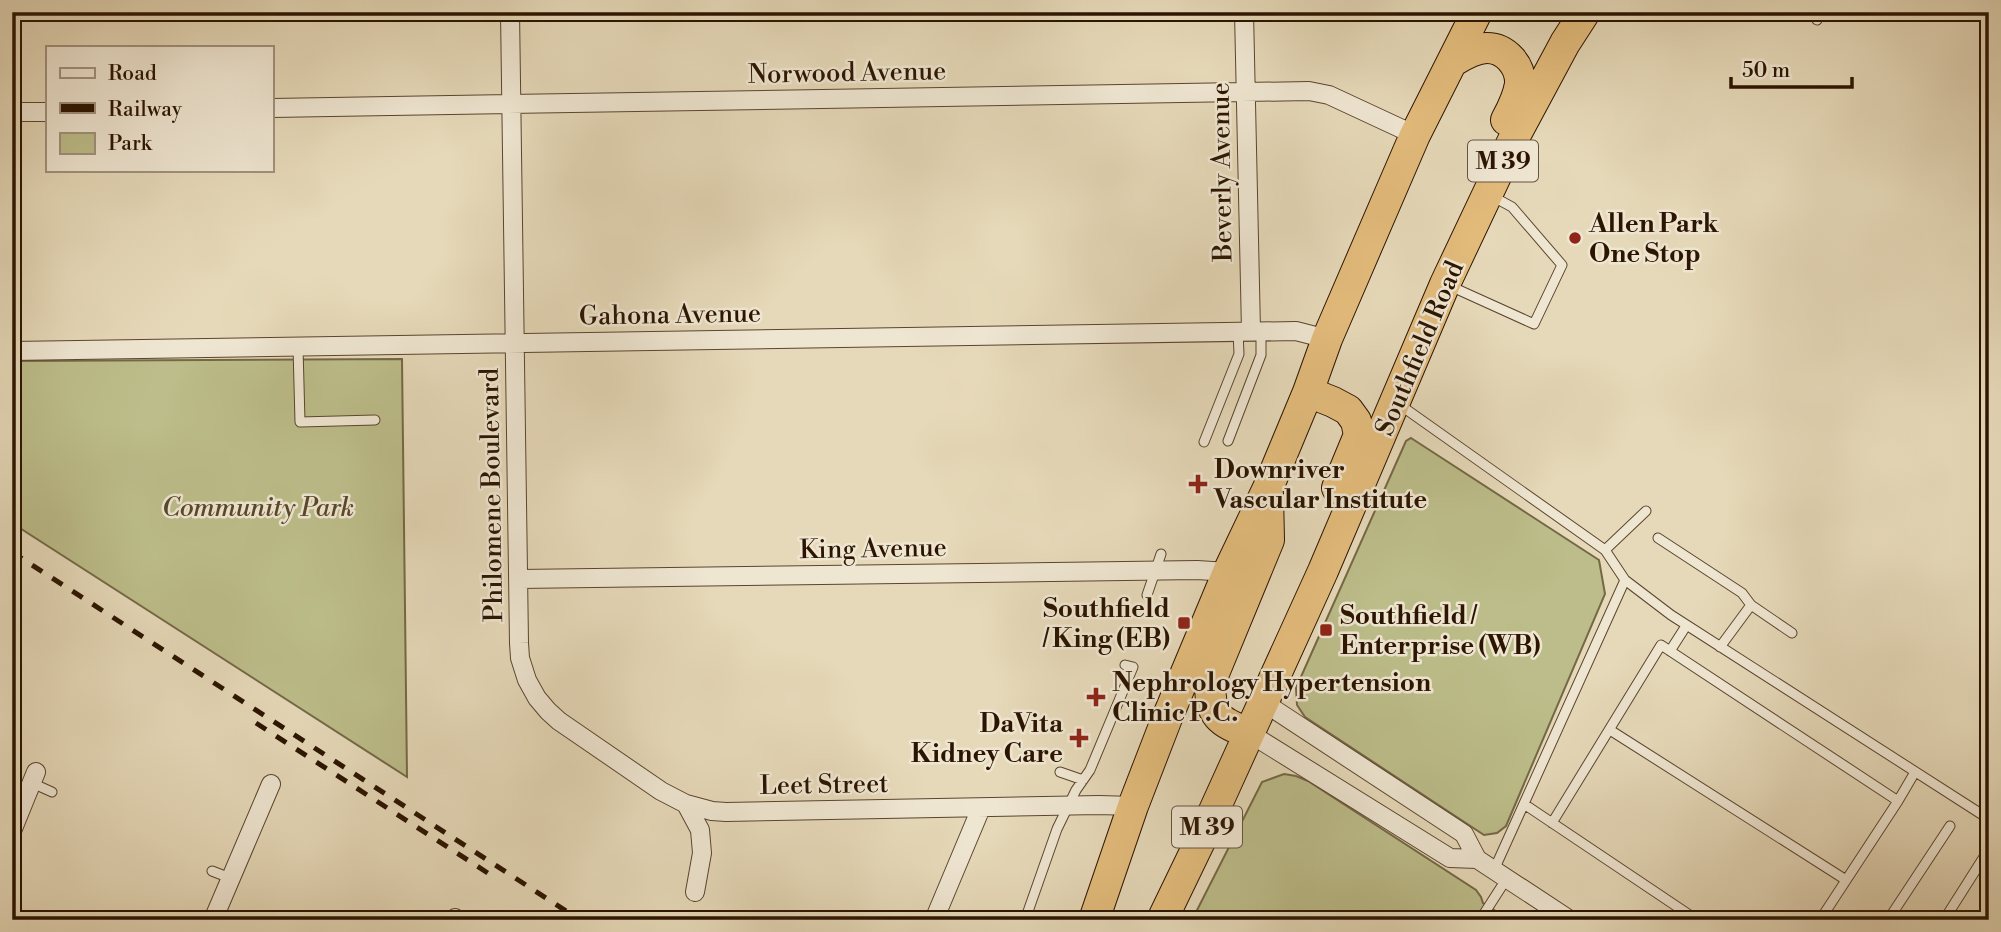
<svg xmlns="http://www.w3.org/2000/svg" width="2001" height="932" viewBox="0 0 2001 932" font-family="'Libre Bodoni',serif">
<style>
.green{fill:#bcbd8a;stroke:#746845;stroke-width:2}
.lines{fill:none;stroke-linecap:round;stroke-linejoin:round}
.service-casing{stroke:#5a452e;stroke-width:11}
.minor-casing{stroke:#5a452e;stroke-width:20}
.trunk-casing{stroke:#2b1400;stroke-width:32}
.service{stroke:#efe6d2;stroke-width:9}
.minor{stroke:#efe6d2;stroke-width:18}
.trunk{stroke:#e3bc7c;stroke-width:30}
.rail{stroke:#2b1400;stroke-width:5;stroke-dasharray:12 12;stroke-linecap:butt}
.poi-dot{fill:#8f2418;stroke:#efe6d2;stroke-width:2.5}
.labels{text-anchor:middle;stroke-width:5;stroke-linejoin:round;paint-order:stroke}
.shield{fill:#efe6d2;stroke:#66533f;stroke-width:2}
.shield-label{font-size:24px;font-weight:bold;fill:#2b1400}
.street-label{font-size:26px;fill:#2b1400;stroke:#efe6d2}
.poi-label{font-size:26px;font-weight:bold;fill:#2b1400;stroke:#efe6d2;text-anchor:start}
.park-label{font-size:26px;font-style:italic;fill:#564729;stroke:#efe6d2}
</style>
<rect width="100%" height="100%" fill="#e6d9b9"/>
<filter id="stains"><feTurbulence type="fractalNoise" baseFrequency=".00286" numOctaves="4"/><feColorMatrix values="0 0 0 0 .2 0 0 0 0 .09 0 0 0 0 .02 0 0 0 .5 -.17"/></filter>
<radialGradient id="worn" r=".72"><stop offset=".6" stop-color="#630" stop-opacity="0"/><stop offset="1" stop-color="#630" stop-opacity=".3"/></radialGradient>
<!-- green -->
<path class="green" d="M402 359 407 777 12 523V361Z
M1411 438 1599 560 1605 594 1506 826 1497 833 1484 835 1305 717 1297 705 1296 688 1406 441Z
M1284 774 1296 776 1308 781 1476 890 1481 897 1483 903 1510 920H1192L1262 782Z"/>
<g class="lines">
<defs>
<path id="service" d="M1816 12 1817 20
M1450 286 1534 324 1562 265 1512 207 1490 195
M298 347 300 422 375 420
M1400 405 1605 550 1625 580 1671 615 1989 819
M1228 441 1261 355V331
M1204 442 1239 354 1238 331
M1658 538 1742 593 1751 605
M1605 550 1646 511
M1147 595 1161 554
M1720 647 1751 605 1792 633
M1670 651 1686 626
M1610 730 1846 880
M1060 772 1083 780
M32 783 52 792
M1898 801 1915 772
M1524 804 1697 920
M1552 823 1661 645 1898 801 1820 920
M1494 870 1625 580
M212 871 230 878
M1025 920 1057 829 1076 790 1090 770 1133 667 1125 665
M1480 920 1507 878
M1888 920 1950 826
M1944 920 1989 849"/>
<path id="minor" d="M510 12 519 643 520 658 527 680 537 698 548 711 559 721 661 791 686 804 700 830 702 853 695 892
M1244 12 1251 331
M271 108 1309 91 1329 95 1415 135
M12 112H47
M12 351 1296 331 1327 339
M519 579 1197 570 1228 572
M1263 702 1464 834 1477 859 1570 920
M1249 733 1450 858 1477 859
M686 804 712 811 726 812 1099 805 1133 806
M12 831 36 772
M213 920 271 784
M454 920 455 918
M934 920 981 808"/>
<path id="trunk" d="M1452 62C1462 56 1474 48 1487 48 1506 48 1521 66 1520 84 1518 97 1512 109 1506 120
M1308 392 1333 402 1348 410 1356 421 1359 435 1337 488
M1249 733C1219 722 1210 716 1210 683L1269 540 1268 494
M1094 920 1133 806 1167 718 1228 572 1268 488 1308 392 1327 339 1415 135 1477 12
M1162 920 1203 835 1323 571 1445 284 1514 138 1565 43 1585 12"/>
</defs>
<!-- service casing -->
<use href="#service" class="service-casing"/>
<!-- minor casing -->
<use href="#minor" class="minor-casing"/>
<!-- trunk casing -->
<use href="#trunk" class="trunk-casing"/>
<!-- service -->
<use href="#service" class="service"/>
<!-- minor -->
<use href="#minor" class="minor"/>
<!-- trunk -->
<use href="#trunk" class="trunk"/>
<!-- rail -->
<path class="rail" d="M12 552 580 920
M256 723 497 879"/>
</g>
<!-- markers -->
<g class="poi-dot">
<circle cx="1575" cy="238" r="7"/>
<path d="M1194.5 473.5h7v7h7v7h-7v7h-7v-7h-7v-7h7z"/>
<rect x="1177" y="616" width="14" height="14" rx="3.5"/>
<rect x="1319" y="623" width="14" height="14" rx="3.5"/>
<path d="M1092.5 686.5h7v7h7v7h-7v7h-7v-7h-7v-7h7z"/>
<path d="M1075.5 727.5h7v7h7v7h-7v7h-7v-7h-7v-7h7z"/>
</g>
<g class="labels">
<!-- shield labels -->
<g class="shield">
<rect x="1468" y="140.5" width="70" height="41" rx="5"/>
<rect x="1172" y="806.5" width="70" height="41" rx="5"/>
</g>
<g class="shield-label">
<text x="1503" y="169">M 39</text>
<text x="1207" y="835">M 39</text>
</g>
<!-- street labels -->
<g class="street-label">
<text transform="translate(847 72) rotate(-1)" y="9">Norwood Avenue</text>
<text transform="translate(1221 172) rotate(-91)" y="9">Beverly Avenue</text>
<text transform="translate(670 314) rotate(-1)" y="9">Gahona Avenue</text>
<text transform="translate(1419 348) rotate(-67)" y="9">Southfield Road</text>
<text transform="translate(491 495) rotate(-91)" y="9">Philomene Boulevard</text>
<text transform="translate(873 548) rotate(-1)" y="9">King Avenue</text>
<text transform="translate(824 784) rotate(-1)" y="9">Leet Street</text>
</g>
<!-- poi labels -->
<g class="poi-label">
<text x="1589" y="232">Allen Park<tspan x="1589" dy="30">One Stop</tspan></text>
<text x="1214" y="478">Downriver<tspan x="1214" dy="30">Vascular Institute</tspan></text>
<text x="1170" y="617" text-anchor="end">Southfield<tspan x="1170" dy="30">/ King (EB)</tspan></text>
<text x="1340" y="624">Southfield /<tspan x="1340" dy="30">Enterprise (WB)</tspan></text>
<text x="1112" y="691">Nephrology Hypertension<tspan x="1112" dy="30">Clinic P.C.</tspan></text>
<text x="1063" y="732" text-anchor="end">DaVita<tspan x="1063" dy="30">Kidney Care</tspan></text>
</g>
<!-- park labels -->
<g class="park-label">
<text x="258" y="516">Community Park</text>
</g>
</g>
<!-- margin -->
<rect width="2001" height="932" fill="none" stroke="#e6d9b9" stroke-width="42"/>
<rect x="14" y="14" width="1973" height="904" fill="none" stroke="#2b1400" stroke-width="3.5"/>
<rect x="21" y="21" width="1959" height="890" fill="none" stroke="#2b1400" stroke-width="2"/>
<!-- legend -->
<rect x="46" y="46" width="228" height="126" fill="#efe6d2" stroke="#a1927e" stroke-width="2"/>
<rect x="60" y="68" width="35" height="10" fill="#efe6d2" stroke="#a1927e" stroke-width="2"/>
<text x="108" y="80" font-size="21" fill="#2b1400">Road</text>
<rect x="60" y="103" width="35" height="10" fill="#2b1400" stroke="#a1927e" stroke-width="2"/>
<text x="108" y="116" font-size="21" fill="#2b1400">Railway</text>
<rect x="60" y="133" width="35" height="21" fill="#bcbd8a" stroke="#a1927e" stroke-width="2"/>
<text x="108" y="150" font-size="21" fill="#2b1400">Park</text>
<!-- scale -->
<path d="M1731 77v10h121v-10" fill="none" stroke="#2b1400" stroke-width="3.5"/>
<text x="1742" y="77" font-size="21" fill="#2b1400" stroke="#efe6d2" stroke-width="5" paint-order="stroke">50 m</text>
<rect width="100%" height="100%" filter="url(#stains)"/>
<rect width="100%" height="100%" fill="url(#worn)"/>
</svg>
